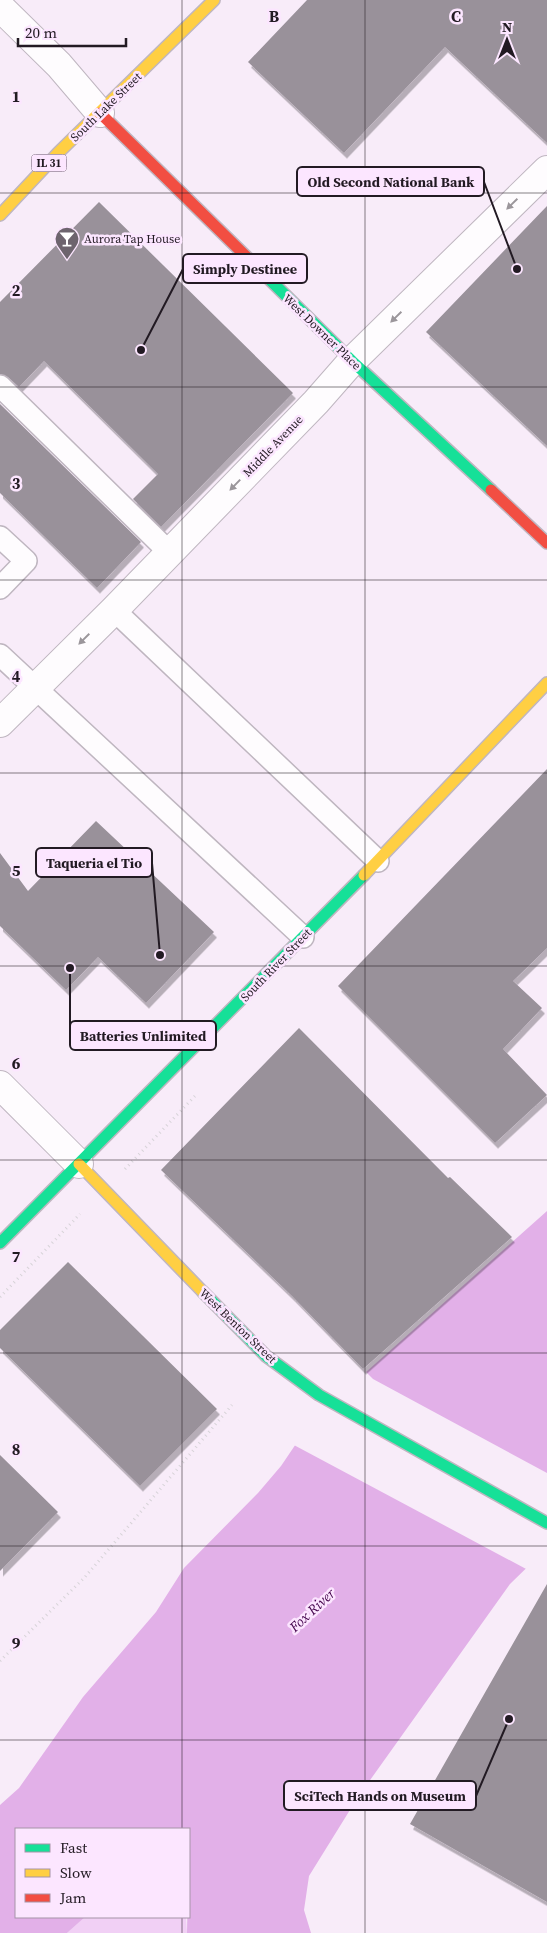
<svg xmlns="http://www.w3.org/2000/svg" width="547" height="1933" viewBox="0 0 547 1933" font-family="'Source Serif 4',serif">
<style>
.green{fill:#f1d0f5}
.water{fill:#e2b0e8}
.pier{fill:#f8ecf9}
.building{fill:#99919a;filter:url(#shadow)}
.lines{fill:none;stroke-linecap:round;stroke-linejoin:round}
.lane-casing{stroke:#bfb6c0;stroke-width:24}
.street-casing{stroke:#bfb6c0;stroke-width:30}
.fast-casing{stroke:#bfb6c0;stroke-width:14}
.slow-casing{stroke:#bfb6c0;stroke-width:14}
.jam-casing{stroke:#bfb6c0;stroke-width:14}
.path{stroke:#d7d3d8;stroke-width:3;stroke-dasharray:1 4;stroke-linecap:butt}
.lane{stroke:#fefcfe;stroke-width:21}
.street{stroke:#fefcfe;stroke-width:28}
.fast{stroke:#16e098;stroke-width:11}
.slow{stroke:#ffcf43;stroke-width:11}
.jam{stroke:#f24e42;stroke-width:11}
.oneway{fill:#9b969b}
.grid{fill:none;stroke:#221a23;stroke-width:1;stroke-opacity:0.55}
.labels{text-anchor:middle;stroke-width:5;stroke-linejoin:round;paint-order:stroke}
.shield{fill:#fce6ff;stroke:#635765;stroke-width:1}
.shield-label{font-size:11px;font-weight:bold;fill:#221a23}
.street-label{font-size:12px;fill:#221a23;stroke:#fce6ff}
.poi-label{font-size:12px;fill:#221a23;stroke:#fce6ff;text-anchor:start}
.water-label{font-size:14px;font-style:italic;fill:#44054c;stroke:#fce6ff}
.grid-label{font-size:16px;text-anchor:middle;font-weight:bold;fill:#221a23;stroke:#fce6ff;stroke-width:5;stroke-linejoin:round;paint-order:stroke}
.leader{fill:none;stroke:#221a23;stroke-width:2}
.callout-dot{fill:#221a23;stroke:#fce6ff;stroke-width:2}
.callout{fill:#fce6ff;stroke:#221a23;stroke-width:2}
.callout-label{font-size:14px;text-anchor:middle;font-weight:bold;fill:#221a23}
</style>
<defs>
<filter id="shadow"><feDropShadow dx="3" dy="5.5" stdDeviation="0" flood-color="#0004"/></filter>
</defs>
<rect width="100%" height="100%" fill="#f8ecf9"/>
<!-- green -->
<path class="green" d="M85 1917H186L187 1933H67Z"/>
<!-- water -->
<path class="water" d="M547 1211V1548L510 1584 358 1797 309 1876 304 1910 311 1933H187L189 1829H16V1917H85L67 1933H0V1805L19 1788 83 1697 156 1612 184 1568 258 1493 281 1466 304 1432 345 1400 366 1372Z"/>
<!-- pier -->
<path class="pier" d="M365 1371 373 1379 547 1473V1552L528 1570 292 1444 302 1431 344 1398Z"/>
<!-- building -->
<path class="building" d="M307 0H547V143L445 47 344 153 248 62Z
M99 202 293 393 161 527 133 499 158 474 44 361 19 387 8 377 0 374V302Z
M547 206V446L426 332Z
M0 404 141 542 97 588 0 493Z
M547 769V948L513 981 542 1008 503 1049 547 1095 495 1143 338 986Z
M96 821 214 932 146 1003 98 957 66 990 0 926V853L28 891Z
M299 1028 448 1178 450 1177 512 1237 363 1369 292 1296 161 1170Z
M68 1262 217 1409 140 1486 0 1348V1330Z
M0 1455 58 1512 0 1571Z
M547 1584V1902L410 1824Z"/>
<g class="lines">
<defs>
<path id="lane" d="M0 386 169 552
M0 537 26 561 0 588
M114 610 378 861
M0 655 303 937"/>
<path id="street" d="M0 7 59 65 100 113
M0 723 114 610 316 402 352 361 547 170
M0 1085 79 1164"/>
<path id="fast" d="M261 271 352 361 491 490
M0 1243 364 875
M203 1292 266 1356 319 1395 547 1523"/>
<path id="slow" d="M0 215 58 153 214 0
M364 875 547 683
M79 1164 203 1292"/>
<path id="jam" d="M100 113 261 271
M491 490 547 543"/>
</defs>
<!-- lane casing -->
<use href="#lane" class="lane-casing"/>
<!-- street casing -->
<use href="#street" class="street-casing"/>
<!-- fast casing -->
<use href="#fast" class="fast-casing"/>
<!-- slow casing -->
<use href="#slow" class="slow-casing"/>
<!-- jam casing -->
<use href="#jam" class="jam-casing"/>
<!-- path -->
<path class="path" d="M125 1169 195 1096
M0 1297 80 1214
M0 1661 85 1577 232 1405"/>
<!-- lane -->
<use href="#lane" class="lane"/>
<!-- street -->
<use href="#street" class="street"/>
<!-- fast -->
<use href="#fast" class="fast"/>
<!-- slow -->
<use href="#slow" class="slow"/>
<!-- jam -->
<use href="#jam" class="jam"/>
</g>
<!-- one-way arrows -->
<defs><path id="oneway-solid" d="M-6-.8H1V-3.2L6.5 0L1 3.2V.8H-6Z" transform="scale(1.25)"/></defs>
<g class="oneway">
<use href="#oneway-solid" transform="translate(512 204) rotate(136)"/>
<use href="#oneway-solid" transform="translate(396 317) rotate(136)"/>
<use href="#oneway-solid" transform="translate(235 485) rotate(134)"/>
<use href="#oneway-solid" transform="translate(84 639) rotate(135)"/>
</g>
<!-- grid -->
<path class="grid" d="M182 0V1829M365 0V1933M0 193H547M0 387H547M0 580H547M0 773H547M0 966H547M0 1160H547M0 1353H547M0 1546H547M0 1740H547M182 1917V1933"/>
<!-- icons -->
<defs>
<symbol id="bar-pin" viewBox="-11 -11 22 30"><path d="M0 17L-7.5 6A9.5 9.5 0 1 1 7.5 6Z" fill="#6d646e" stroke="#fce6ff"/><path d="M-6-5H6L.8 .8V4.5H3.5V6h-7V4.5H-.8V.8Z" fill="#fff"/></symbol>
</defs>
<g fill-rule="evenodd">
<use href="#bar-pin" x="53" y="225" width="28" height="38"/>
</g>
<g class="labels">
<!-- shield labels -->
<rect class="shield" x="31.5" y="154.5" width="35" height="17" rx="4"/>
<g class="shield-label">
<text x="49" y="167">IL 31</text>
</g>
<!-- street labels -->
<g class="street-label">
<text transform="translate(106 107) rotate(-44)" y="4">South Lake Street</text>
<text transform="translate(322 332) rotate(44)" y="4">West Downer Place</text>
<text transform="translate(273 446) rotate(-46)" y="4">Middle Avenue</text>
<text transform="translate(276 965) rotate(-46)" y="4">South River Street</text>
<text transform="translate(238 1326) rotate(44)" y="4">West Benton Street</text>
</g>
<!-- poi labels -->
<g class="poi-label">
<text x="84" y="243">Aurora Tap House</text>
</g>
<!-- water labels -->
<g class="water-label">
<text transform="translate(312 1610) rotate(-43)" y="5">Fox River</text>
</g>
</g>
<g class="grid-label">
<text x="274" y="22">B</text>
<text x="456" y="22">C</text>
<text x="16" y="102">1</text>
<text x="16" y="296">2</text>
<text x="16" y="489">3</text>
<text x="16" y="682">4</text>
<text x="16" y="876">5</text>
<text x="16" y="1069">6</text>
<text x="16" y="1262">7</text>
<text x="16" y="1455">8</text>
<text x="16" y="1649">9</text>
</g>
<!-- callouts -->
<path class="leader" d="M517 269L484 182M141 350L183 269M160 955L152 863M70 968L70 1036M509 1719L476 1796"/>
<g class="callout-dot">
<circle cx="517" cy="269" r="5"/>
<circle cx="141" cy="350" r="5"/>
<circle cx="160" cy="955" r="5"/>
<circle cx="70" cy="968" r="5"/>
<circle cx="509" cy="1719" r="5"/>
</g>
<g class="callout">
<rect x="297" y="167" width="187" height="29" rx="5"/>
<rect x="183" y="254" width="124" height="29" rx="5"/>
<rect x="36" y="848" width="116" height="29" rx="5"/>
<rect x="70" y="1021" width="146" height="29" rx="5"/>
<rect x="284" y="1781" width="192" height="29" rx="5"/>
</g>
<g class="callout-label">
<text x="391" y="187">Old Second National Bank</text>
<text x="245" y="274">Simply Destinee</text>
<text x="94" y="868">Taqueria el Tio</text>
<text x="143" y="1041">Batteries Unlimited</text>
<text x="380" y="1801">SciTech Hands on Museum</text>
</g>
<!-- legend -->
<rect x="15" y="1828" width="175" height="90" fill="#fce6ff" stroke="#a594a7"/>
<rect x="25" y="1844" width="25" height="8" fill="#16e098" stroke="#a594a7"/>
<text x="60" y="1853" font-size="15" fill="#221a23">Fast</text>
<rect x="25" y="1869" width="25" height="8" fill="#ffcf43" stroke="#a594a7"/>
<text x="60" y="1878" font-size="15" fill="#221a23">Slow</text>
<rect x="25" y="1894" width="25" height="8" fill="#f24e42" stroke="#a594a7"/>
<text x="60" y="1903" font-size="15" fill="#221a23">Jam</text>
<!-- north arrow -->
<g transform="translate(507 40)" stroke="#fce6ff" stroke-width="4" paint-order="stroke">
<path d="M0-4L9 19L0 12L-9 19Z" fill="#221a23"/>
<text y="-8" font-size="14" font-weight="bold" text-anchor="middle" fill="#221a23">N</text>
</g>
<!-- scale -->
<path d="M18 38v8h108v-8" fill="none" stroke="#221a23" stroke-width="2.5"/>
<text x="25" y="38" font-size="15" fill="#221a23" stroke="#fce6ff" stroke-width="4" paint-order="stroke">20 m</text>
</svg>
